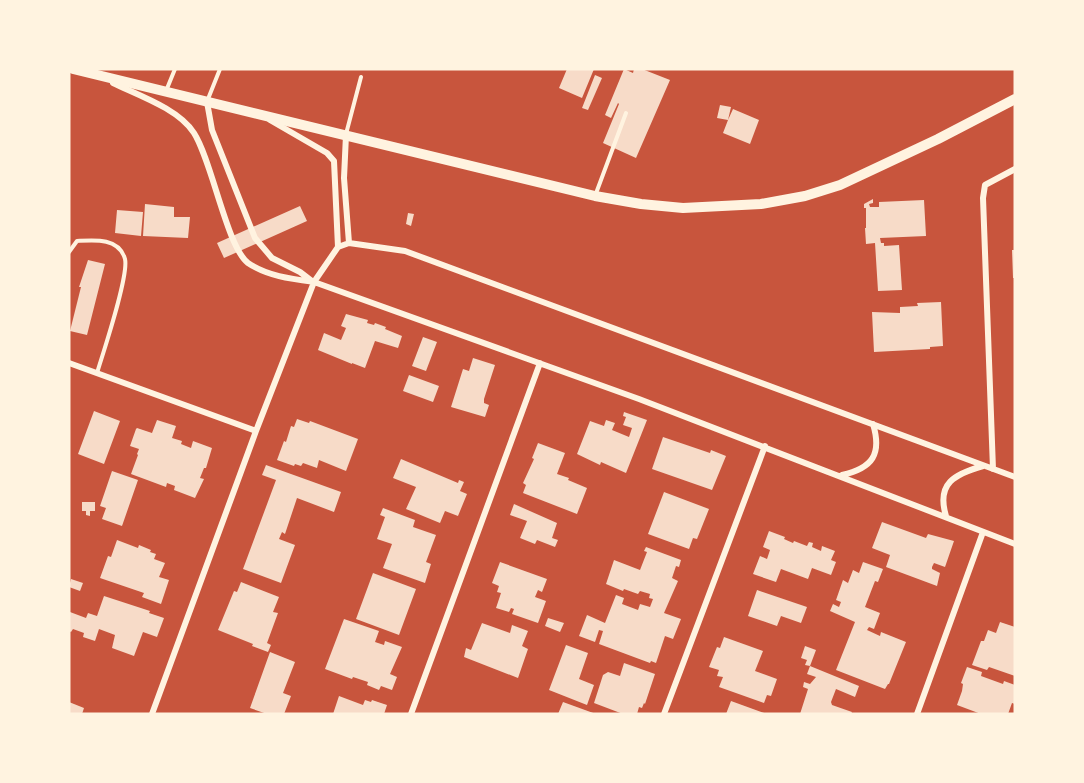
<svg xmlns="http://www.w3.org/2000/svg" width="1084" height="783" viewBox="0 0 1084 783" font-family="Manrope,sans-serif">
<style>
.building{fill:#f7dbc8}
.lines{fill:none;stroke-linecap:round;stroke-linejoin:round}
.service{stroke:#fff3e0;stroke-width:4}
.minor{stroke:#fff3e0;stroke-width:6}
.tertiary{stroke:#fff3e0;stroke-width:10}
</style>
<rect width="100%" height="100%" fill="#c8553d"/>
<!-- building -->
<path class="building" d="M567 69H594L582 98 559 88Z
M624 69 633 73 634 69H642L670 80 636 158 603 143 619 104 618 103 611 118 605 115Z
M595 75 602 78 588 110 582 108Z
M720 105 731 107 728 120 733 109 759 120 750 144 723 133 728 120 717 118Z
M873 199V203L869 204 870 207H879V202L924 200 926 236 880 238 881 243H884V246L899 245 902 290 878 291 875 243 866 244 865 228H866V208H864V204Z
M145 204 174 207V217H190L188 238 143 236Z
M300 206 307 221 224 258 217 243Z
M117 210 143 212 141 236 115 233Z
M408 213 414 214 411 226 406 224Z
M1012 250H1015V278H1013Z
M88 260 105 264 87 335 70 331 81 287H79Z
M941 302 943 346 930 347V349L874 352 872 312 900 313V307L918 306 917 303Z
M346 314 368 320 367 323 374 325 375 323 386 327 385 329 402 336 398 348 375 341 365 368 352 363V364L318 350 324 333 341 340 346 328 341 326Z
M423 337 437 342 426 371 412 366Z
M473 358 495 365 484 399V403L489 405 485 417 451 407 463 369 469 371Z
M409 375 439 386 433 402 403 391Z
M94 411 120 421 104 464 78 454Z
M624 412 647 420 626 473 601 462 600 465 577 454 590 421 604 426 606 420 615 423 612 430 629 437 632 428 623 425 626 417 623 416Z
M297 419 309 423 310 421 358 439 346 471 319 460 317 468 303 463 301 466 295 464 294 466 277 460 284 441 286 442 291 426 294 427Z
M157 420 176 426 172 438 182 441 181 444 191 448 193 441 212 448 206 468H204L200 478 204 479 195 498 174 490 175 486 167 483 166 487 131 474 138 455 137 454 139 449 130 446 136 429 137 428 152 433Z
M663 437 710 453 711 450 726 456 712 490 652 469Z
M538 443 565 453 557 474 569 478 568 480 587 488 577 514 523 493 526 485 523 483 534 459 532 458Z
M401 459 458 483 459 480 464 482 460 491 467 494 458 516 445 511 440 523 406 509 416 487 393 478Z
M266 465 341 492 334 512 297 498 285 534 282 532 279 539 295 545 281 583 243 569 276 480 262 475Z
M112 471 138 480 122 526 102 519 106 508 100 506Z
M664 492 709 509 697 539 693 538 689 549 648 534Z
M82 502H95V511H90V516L86 515V511H82Z
M514 504 557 523 552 538 558 540 555 547 537 540 535 544 520 538 527 521 510 515Z
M383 508 415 520 413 527 436 535 426 562 431 564 425 583 383 568 392 544 377 539 385 517 380 515Z
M882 522 926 538 928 534 954 541 945 567 934 563 932 567V569L940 573 937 586 886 567 890 555 872 548Z
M769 531 785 537 784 539 793 543 794 541 807 546 809 542 813 543 812 547 821 551 822 546 835 551 831 560 836 562 831 575 812 568 808 579 781 569 776 582 753 574 760 556 767 559 770 550 763 547Z
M117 540 138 548 139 545 151 550 150 552 156 554 154 559 165 563 159 577 169 580 161 604 142 597 144 593 100 578 108 556 111 557Z
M646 547 681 560 679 567 676 566 672 578 678 581 664 613 681 619 673 639 665 636 656 663 651 661 650 663 599 644 603 631 599 630 595 642 579 636 587 615 605 623 616 595 624 598 622 604 638 610 640 604 650 607 653 599 649 598 650 594 640 591 638 594 624 589 623 591 606 584 614 560 640 570 647 552 644 551Z
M500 562 547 579 542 592 538 590 535 597 546 601 538 623 512 614 514 609 511 608 509 612 496 608 501 593 497 592 499 586 492 583Z
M863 562 883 569 878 582 875 581 865 607 880 613 874 629 869 627 867 630 880 636 881 632 906 642 889 684H888L885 689 836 670 855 622 830 611 833 604 839 607 841 602 836 600 843 580 848 583 853 570 859 573Z
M373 573 416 589 399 635 356 619Z
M71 579 83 583 80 591 69 587Z
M241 582 279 597 273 612 278 613 267 643 271 645 268 652 252 646 253 644 218 630 234 591 237 592Z
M757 590 807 607 801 623 781 616 777 626 748 616Z
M104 596 150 611 149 613 164 618 157 637 143 632 134 656 112 648 115 635 99 629 95 641 83 637 84 633 73 629 71 632 69 631 70 612 86 618 88 613 97 616Z
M548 618 564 623 560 632 545 626Z
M344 619 379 631 375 642 384 645 385 641 402 647 390 674 397 677 392 690 381 686 379 690 367 685 368 682 353 677 352 679 325 669Z
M1000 622 1015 627V676L989 667 987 670 972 665 981 641H984L988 630 996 633Z
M482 623 510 633 512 625 528 631 522 646 528 649 518 678 464 657 466 648 471 650Z
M724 637 763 651 755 671 777 679 771 696 767 695 764 703 719 687 723 677 717 676 719 670 709 667 717 647 720 648Z
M566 645 588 653 579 679 594 685 587 705 549 690Z
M805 646 816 650 810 666 859 686 855 697 836 689 831 702 832 705 852 712 851 714H800L808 689 803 687 804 682 810 684 816 677 807 674 810 666 805 665 807 660 801 658Z
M270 652 295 662 283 693 291 696 284 714H267L250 708Z
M624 663 655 674 645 704 644 703 642 708 639 707 637 714H623L594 703 603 675 608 672 620 676Z
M967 667 982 672 981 676 1003 684 1004 681 1015 685V704L1012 703 1008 714H981L957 705 962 691 963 684 961 683Z
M339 696 363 705 365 700 371 702 372 700 387 705 384 714H333Z
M731 701 767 714H726Z
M69 702 84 708 82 714H69Z
M563 702 596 714H558Z"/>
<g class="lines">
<!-- service -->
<path class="service" d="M166 91 175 69
M208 99 220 69
M346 134 361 77
M595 196 626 113
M69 252 77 241C93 240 119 237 125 259 129 276 103 353 97 373"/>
<!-- minor -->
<path class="minor" d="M113 83C138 95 179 109 194 133 212 161 227 247 248 263 267 276 291 279 314 282L639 399 1015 544
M207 102 212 130 255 238 272 258 300 272 313 282
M270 120 327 153 334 161 338 247
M346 135 344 178 349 243
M69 363 256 431
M993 469 983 198 985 185 1015 169
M842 475C873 468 882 454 873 424
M946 516C936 483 955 474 983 466
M152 714 256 431 314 282 338 247 349 243 405 251 1015 477
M411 714 540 363
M664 714 765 446
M917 714 983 532"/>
<!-- tertiary -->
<path class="tertiary" d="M73 69 595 196 641 204 683 208 761 204 805 196 840 185 938 139 1015 99"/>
</g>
<!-- border -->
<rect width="1084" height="783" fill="none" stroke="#fff3e0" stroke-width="141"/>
</svg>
